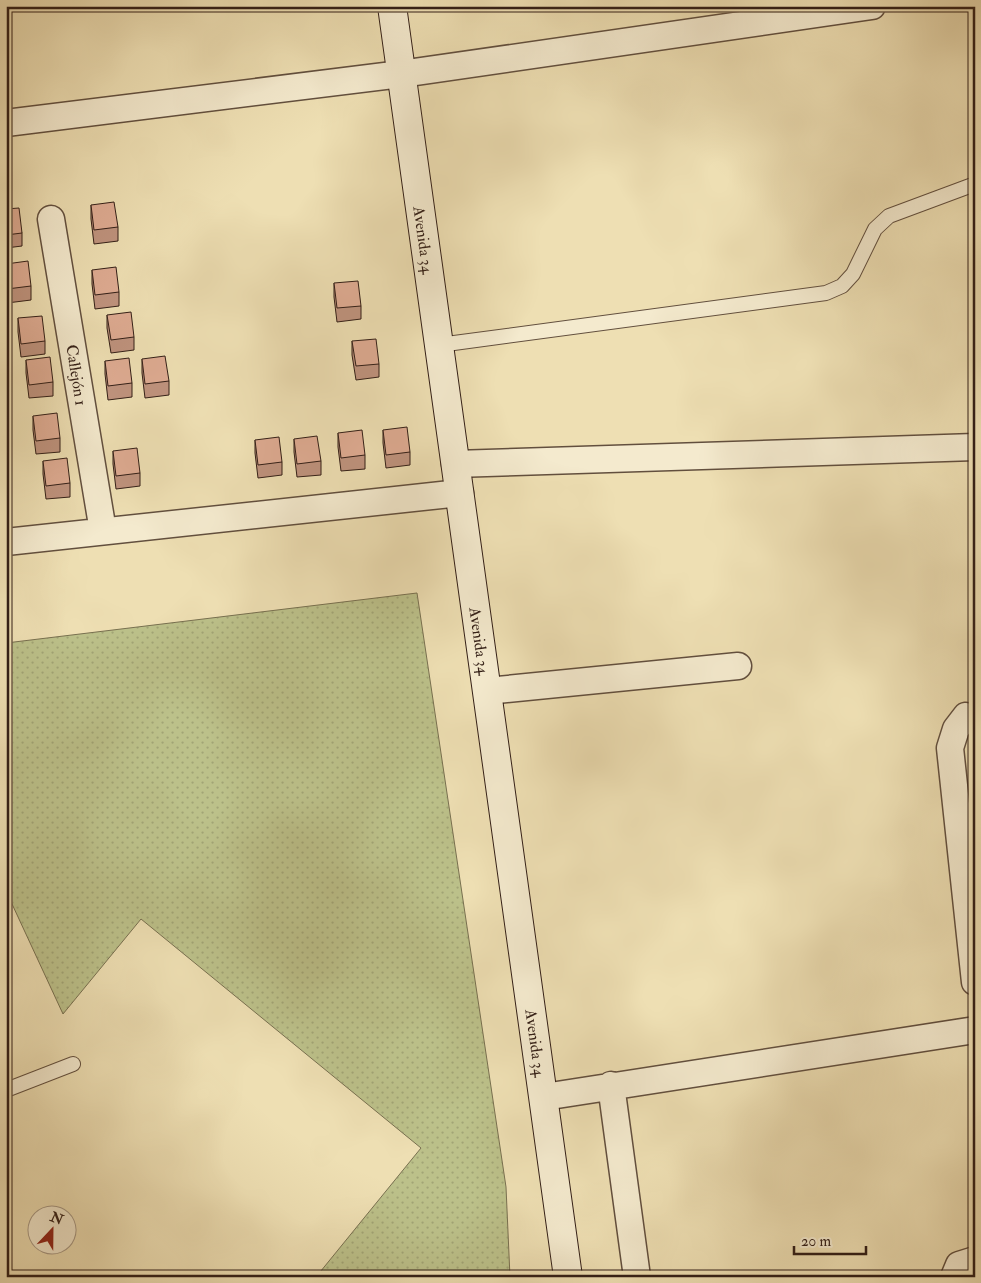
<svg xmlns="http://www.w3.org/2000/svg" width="981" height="1283" viewBox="0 0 981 1283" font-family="'IM FELL Double Pica',serif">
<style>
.grass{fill:url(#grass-dots);stroke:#787050}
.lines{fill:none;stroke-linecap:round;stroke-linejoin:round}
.lane-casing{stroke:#624f3e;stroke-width:16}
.street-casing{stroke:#624f3e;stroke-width:29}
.secondary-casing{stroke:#331f17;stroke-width:30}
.lane{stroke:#f4eace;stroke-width:14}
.street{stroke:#f4eace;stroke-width:26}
.secondary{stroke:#f4eace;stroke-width:28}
.wall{fill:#bf937e;stroke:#331f17}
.building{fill:#deab92;stroke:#331f17}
.labels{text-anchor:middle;stroke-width:5;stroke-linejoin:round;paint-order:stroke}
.street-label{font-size:16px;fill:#331f17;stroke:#f4eace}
</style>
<defs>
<pattern id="grass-dots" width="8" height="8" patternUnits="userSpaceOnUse" patternTransform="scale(1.25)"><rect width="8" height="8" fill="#bcc18a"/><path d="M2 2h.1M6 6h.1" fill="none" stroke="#a2a576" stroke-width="1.8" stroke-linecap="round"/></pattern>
</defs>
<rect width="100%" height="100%" fill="#eedfb3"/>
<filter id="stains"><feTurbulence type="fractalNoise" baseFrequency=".004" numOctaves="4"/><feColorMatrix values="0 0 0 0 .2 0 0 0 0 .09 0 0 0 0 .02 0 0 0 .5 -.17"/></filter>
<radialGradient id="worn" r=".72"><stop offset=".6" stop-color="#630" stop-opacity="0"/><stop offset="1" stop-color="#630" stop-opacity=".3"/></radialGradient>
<!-- grass -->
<path class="grass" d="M417 593 506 1187 510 1277H316L421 1148 141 919 63 1014 6 891V643Z"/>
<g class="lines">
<defs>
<path id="lane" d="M439 345 826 293 842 286 853 274 875 229 889 216 975 184
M6 1090 73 1064"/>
<path id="street" d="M6 123 401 74 872 6
M51 219 103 531
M455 464 975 447
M6 542 460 493
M487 691 738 666
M966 716 956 729 950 748 975 982
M611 1085 637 1277
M544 1097 975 1030
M954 1277 959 1265 975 1260"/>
<path id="secondary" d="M392 6 568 1277"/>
</defs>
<!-- lane casing -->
<use href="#lane" class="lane-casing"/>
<!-- street casing -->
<use href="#street" class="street-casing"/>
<!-- secondary casing -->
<use href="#secondary" class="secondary-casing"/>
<!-- lane -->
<use href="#lane" class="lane"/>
<!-- street -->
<use href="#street" class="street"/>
<!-- secondary -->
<use href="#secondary" class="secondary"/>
</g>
<!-- wall -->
<path class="wall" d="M91 205 118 227V241L94 244 91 219Z
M6 209 22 233V246L6 248Z
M6 264 31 286V300L7 303 6 295Z
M92 270 119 292V306L95 309 92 284Z
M334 283 361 306V319L337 322 334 297Z
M107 315 134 337V350L111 353 107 328Z
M18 318 45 341V354L21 357 18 332Z
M352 341 379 364V377L356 380 352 355Z
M142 359 169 381V395L145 398 142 373Z
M26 360 53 382V396L29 398 26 373Z
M105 361 132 383V397L108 400 105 374Z
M33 416 60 438V452L36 454 33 430Z
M383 430 410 452V465L386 468 383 443Z
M338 433 365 455V469L341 471 338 447Z
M294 439 321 461V475L297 477 294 452Z
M255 440 282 462V475L258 478 255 453Z
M113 451 140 473V486L116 489 113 464Z
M43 461 70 483V497L46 499 43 474Z"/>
<!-- building -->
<path class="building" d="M114 202 118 227 94 230 91 205Z
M19 208 22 233 6 235V209Z
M28 261 31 286 7 289 6 281V264Z
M116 267 119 292 95 295 92 270Z
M358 281 361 306 337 308 334 283Z
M131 312 134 337 111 340 107 315Z
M42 316 45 341 21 344 18 318Z
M376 339 379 364 356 366 352 341Z
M165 356 169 381 145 384 142 359Z
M50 357 53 382 29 385 26 360Z
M129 358 132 383 108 386 105 361Z
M57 413 60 438 36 441 33 416Z
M407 427 410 452 386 455 383 430Z
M362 430 365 455 341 458 338 433Z
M317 436 321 461 297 464 294 439Z
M279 437 282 462 258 465 255 440Z
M137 448 140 473 116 476 113 451Z
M67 458 70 483 46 486 43 461Z"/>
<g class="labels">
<!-- street labels -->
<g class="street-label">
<text transform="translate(424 240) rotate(82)" y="6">Avenida 34</text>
<text transform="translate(77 375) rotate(81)" y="6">Callejón 1</text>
<text transform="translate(480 641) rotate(82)" y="6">Avenida 34</text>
<text transform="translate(536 1043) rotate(82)" y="6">Avenida 34</text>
</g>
</g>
<!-- margin -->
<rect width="981" height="1283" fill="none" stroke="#eedfb3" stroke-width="25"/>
<rect x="8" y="8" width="966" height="1268" fill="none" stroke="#331f17" stroke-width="2.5"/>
<rect x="12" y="12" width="956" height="1258" fill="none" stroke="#331f17"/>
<!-- north arrow -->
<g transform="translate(52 1230) rotate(22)"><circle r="24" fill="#f4eace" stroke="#a79985"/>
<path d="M0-4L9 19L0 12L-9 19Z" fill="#8f2418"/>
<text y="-8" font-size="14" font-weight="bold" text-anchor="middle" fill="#331f17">N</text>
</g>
<!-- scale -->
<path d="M794 1246v8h72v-8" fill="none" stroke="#331f17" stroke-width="2.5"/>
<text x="801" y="1246" font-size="15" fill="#331f17" stroke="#f4eace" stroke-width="4" paint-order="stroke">20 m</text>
<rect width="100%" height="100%" filter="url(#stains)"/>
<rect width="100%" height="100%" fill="url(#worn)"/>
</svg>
